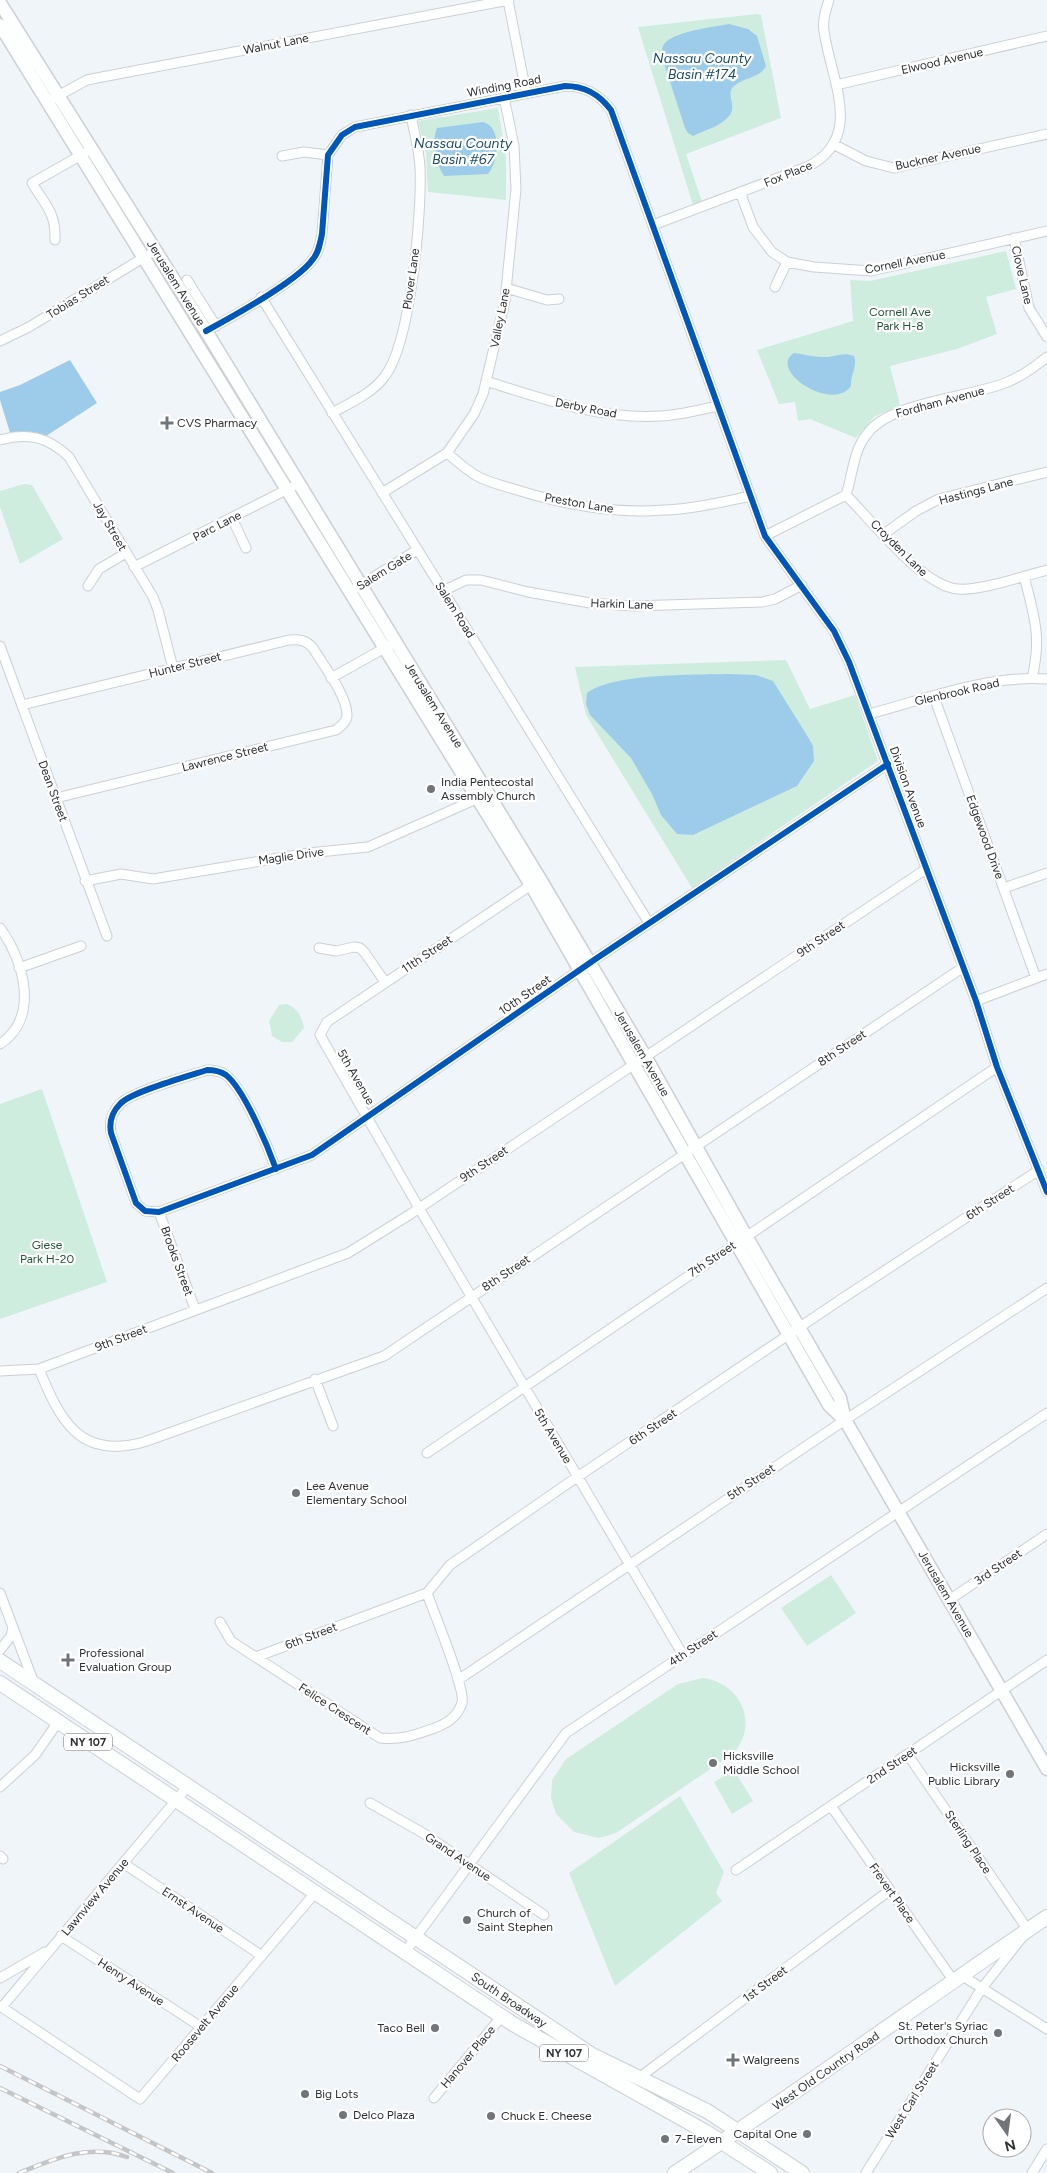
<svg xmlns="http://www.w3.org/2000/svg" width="1047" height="2173" viewBox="0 0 1047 2173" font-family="Figtree,sans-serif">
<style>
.green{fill:#ceeddf}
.water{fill:#9dcceb}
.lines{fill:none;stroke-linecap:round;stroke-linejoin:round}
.street-casing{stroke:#ccd0d4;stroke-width:11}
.secondary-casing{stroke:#ccd0d4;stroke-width:15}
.primary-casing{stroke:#ccd0d4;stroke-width:16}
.street{stroke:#fdfefe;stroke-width:9}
.secondary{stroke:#fdfefe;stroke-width:12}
.primary{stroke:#fdfefe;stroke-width:14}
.rail-casing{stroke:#c4c5c6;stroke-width:4.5}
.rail{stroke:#fff;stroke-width:2.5;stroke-dasharray:8;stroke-linecap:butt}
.cycleway-casing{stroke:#fff;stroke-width:9}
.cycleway{stroke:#0057b8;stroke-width:6}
.poi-dot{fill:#717579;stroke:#fff;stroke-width:2}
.labels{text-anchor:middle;stroke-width:4.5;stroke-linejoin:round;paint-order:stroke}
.shield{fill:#fff;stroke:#6c6e71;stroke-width:1}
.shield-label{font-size:11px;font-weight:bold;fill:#2d3034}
.street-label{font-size:12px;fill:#2d3034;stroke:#fff}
.park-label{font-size:12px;fill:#20553c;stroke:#fff}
.poi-label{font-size:12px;fill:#2d3034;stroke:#fff;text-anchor:start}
.water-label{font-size:14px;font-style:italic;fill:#1a4d69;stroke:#fff}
</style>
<rect width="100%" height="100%" fill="#f0f5fa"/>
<!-- green -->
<path class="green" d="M757 14 761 15 781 118 686 154 702 202 693 205 638 27Z
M498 108 506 157V200L428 192 426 153 418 121Z
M1006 251 1016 289 986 297 997 334 957 349 890 366 900 405 874 417 856 438 810 419 798 421 795 402 779 404 757 350 853 321 850 280 870 281Z
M24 484 32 485 63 539 20 564 0 507V491Z
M786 660 810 709 855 695 878 761 692 888 586 715 575 667Z
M287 1004C298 1009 302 1017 304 1028L292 1042H282L272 1036 269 1021 279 1005Z
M42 1089 107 1282 0 1319V1104Z
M831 1575 856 1613 807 1646 781 1608Z
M703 1678C741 1683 759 1723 734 1753L616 1833 599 1838 574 1832 556 1814 551 1798 552 1780 566 1759 678 1684Z
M734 1770 753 1801 732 1814 714 1782Z
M680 1796 724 1872 716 1893 722 1901 615 1986 569 1873Z"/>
<!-- water -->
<path class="water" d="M729 24 748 29 757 36 766 66C760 78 744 77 734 86 725 94 737 105 730 115 722 126 705 130 693 136L688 133 685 128 662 57C662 51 661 47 666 42 678 31 713 27 729 24Z
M483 122C502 126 499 162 488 174L444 176C436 164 431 143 437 128Z
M794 353C804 354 813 357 822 357 834 358 842 351 854 356 858 366 850 375 851 386 832 413 767 370 794 353Z
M70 360 97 403 43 438 11 436 0 400V392L20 385Z
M728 674 756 675 773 681 808 737 813 746 814 761 797 786 693 835 677 834 661 815 652 794 631 758 590 715 586 704 587 693C613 673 693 675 728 674Z"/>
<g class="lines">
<defs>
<path id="street" d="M508 0 526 92
M836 85 1047 36
M54 98 87 80 102 77 509 0
M833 144 866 161 894 168 1047 134
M282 156 304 152 328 155
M740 192 753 227 772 252 787 262 814 267 871 271 1047 231
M653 225 807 167C866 138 830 78 824 31 822 21 826 9 829 0
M1014 238 1029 308 1047 337
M55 240C56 212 45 205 32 183L85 153
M187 280 216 326
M775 287 787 262
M506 288 547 300 559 299
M261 297 649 923
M206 331C230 318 299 280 313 259 319 252 320 243 322 234L328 155 342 135 355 127 565 86C585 86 599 94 611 110L765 536 834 631 849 662 976 1001 997 1067 1047 1192
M0 341 29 327 148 255
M486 381C543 399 601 420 661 416 681 415 699 410 718 406
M332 413C350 403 373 393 385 376 411 342 422 212 420 167 419 150 414 132 411 115
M0 440C28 432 48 437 69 457L153 597 158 610 173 668
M447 453C457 461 466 470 477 476 490 483 504 486 517 490 565 505 614 514 664 510 693 509 722 502 751 496
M382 493 447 453 474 414 483 394 505 301 516 189 514 146 504 97
M846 495C872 521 922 586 958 589 981 591 1023 576 1047 570
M232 518 246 548
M884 534 916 511 939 499 1047 472
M765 536 846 495C853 474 853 451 867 434 890 402 967 398 1005 383 1021 377 1034 367 1047 357
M134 567 292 487
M1024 576C1034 616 1042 637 1032 678
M88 586 99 569 126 553
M356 588 417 550
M443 591 466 580H481L528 592 590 603 632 606 762 602 775 599 802 585
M0 646 107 936
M331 678 390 645
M934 697 1036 978
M22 705 289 640C300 639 306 640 313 648 323 665 347 695 347 715 347 722 341 726 336 730L56 798
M869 714C926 699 987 675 1047 679
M85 881 121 874 153 879 309 853 368 847 481 797
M534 883 327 1022 320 1035 419 1208 683 1655
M1004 888 1047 873
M0 928C24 960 40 1018 0 1044
M319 948 336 951 354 947 360 948 365 953 385 982
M19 968 81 946
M976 1001 1047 974
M276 1169C268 1147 244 1089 226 1075 220 1071 214 1070 207 1070 189 1076 130 1092 120 1104 112 1112 109 1122 111 1133L136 1203 145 1211 159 1212 312 1155 597 958 888 764
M159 1212 195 1309
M39 1369C60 1420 79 1460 144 1442L384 1356 962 968
M0 1371 39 1369 348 1253 409 1215 926 869
M315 1379 333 1426
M427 1453 997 1067
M0 1593 34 1683
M949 1600 1047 1534
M220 1622 231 1641 380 1738C401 1740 412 1736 432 1729 446 1724 457 1718 462 1703 466 1689 433 1611 427 1593
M0 1650 11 1636 13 1627
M256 1657 427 1593 450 1565 567 1484 843 1298 1039 1170
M458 1680 845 1420 1047 1288
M0 1787 35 1755 58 1722
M370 1803 423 1833 544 1915
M831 1806 953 1980
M0 1856 3 1859
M123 1863 262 1956
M736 1870 1047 1660
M61 1936 201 2027
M405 1952 566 1733 1047 1413
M961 1975 1047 2029
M0 1978 45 1952
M0 2006 140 2099 315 1893
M2 2007 188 1786
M640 2077 890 1890
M434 2098 502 2016
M866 2173 982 1988 1028 1930 908 1755
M1032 2173 1047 2149"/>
<path id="secondary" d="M0 3 206 331 540 879 645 1056 746 1236 840 1398 845 1420
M0 25 531 885 829 1405 845 1420 1047 1769"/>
<path id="primary" d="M0 1661 592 2055 707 2111 802 2173
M0 1683 513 2024 706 2132 770 2173
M675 2173C801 2090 922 2001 1047 1917"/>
</defs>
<!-- street casing -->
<use href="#street" class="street-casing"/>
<!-- secondary casing -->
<use href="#secondary" class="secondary-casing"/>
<!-- primary casing -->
<use href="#primary" class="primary-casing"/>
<!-- street -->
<use href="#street" class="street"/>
<!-- secondary -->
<use href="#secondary" class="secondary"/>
<!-- primary -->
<use href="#primary" class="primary"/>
<defs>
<path id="rail" d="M0 2066 212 2173
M0 2088 173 2173
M19 2173C54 2159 89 2143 127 2157"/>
</defs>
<!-- rail casing -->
<use href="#rail" class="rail-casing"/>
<!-- rail -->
<use href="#rail" class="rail"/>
<defs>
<path id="cycleway" d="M206 331C230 318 299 280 313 259 319 252 320 243 322 234L328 155 342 135 355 127 565 86C585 86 599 94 611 110L765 536 834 631 849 662 976 1001 997 1067 1047 1192
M276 1169C268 1147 244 1089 226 1075 220 1071 214 1070 207 1070 189 1076 130 1092 120 1104 112 1112 109 1122 111 1133L136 1203 145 1211 159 1212 312 1155 597 958 888 764"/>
</defs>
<!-- cycleway casing -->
<use href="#cycleway" class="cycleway-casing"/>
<!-- cycleway -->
<use href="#cycleway" class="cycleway"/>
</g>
<!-- markers -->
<g class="poi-dot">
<path d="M164.5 415.5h5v5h5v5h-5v5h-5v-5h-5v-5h5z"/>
<circle cx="431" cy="789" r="5"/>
<circle cx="296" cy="1493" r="5"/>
<path d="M65.5 1652.5h5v5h5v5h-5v5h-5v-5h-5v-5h5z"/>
<circle cx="713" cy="1763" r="5"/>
<circle cx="1010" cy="1774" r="5"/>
<circle cx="467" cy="1920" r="5"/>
<circle cx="435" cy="2028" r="5"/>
<circle cx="998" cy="2033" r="5"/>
<path d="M730.5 2052.5h5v5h5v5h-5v5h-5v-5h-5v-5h5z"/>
<circle cx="305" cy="2094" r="5"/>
<circle cx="343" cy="2115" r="5"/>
<circle cx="491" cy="2116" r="5"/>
<circle cx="807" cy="2134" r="5"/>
<circle cx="665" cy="2139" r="5"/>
</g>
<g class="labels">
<!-- shield labels -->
<g class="shield">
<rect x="64" y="1733.5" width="48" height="17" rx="4"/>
<rect x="540" y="2044.5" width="48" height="17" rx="4"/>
</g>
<g class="shield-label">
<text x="88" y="1746">NY 107</text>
<text x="564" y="2057">NY 107</text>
</g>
<!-- street labels -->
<g class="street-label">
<text transform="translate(276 44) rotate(-11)" y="4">Walnut Lane</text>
<text transform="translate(942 61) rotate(-13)" y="4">Elwood Avenue</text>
<text transform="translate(504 86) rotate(-11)" y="4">Winding Road</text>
<text transform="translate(938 157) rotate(-12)" y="4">Buckner Avenue</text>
<text transform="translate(788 174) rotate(-22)" y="4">Fox Place</text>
<text transform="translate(905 262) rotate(-11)" y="4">Cornell Avenue</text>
<text transform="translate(1022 275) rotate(77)" y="4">Clove Lane</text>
<text transform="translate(411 279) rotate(-82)" y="4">Plover Lane</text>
<text transform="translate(176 283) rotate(58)" y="4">Jerusalem Avenue</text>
<text transform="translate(78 297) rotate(-32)" y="4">Tobias Street</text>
<text transform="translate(500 318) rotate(-79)" y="4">Valley Lane</text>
<text transform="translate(940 402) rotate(-15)" y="4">Fordham Avenue</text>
<text transform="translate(586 408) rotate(11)" y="4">Derby Road</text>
<text transform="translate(976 491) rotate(-15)" y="4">Hastings Lane</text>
<text transform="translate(579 503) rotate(10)" y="4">Preston Lane</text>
<text transform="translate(110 526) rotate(60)" y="4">Jay Street</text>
<text transform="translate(217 526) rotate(-27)" y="4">Parc Lane</text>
<text transform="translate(899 548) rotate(45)" y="4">Croyden Lane</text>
<text transform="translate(384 571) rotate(-32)" y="4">Salem Gate</text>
<text transform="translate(622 604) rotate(2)" y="4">Harkin Lane</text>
<text transform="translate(455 610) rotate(58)" y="4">Salem Road</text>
<text transform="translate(185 665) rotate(-14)" y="4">Hunter Street</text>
<text transform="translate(957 692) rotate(-13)" y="4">Glenbrook Road</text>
<text transform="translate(434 705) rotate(58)" y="4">Jerusalem Avenue</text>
<text transform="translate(225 757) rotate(-14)" y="4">Lawrence Street</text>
<text transform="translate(908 787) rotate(70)" y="4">Division Avenue</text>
<text transform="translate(53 791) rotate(70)" y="4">Dean Street</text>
<text transform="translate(985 837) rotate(70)" y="4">Edgewood Drive</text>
<text transform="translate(291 856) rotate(-8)" y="4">Maglie Drive</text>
<text transform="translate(821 939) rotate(-34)" y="4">9th Street</text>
<text transform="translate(427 954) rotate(-34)" y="4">11th Street</text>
<text transform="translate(525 995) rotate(-35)" y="4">10th Street</text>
<text transform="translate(842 1048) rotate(-34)" y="4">8th Street</text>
<text transform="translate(642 1053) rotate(60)" y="4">Jerusalem Avenue</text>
<text transform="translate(356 1077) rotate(60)" y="4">5th Avenue</text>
<text transform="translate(484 1164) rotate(-34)" y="4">9th Street</text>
<text transform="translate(990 1202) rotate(-33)" y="4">6th Street</text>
<text transform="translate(712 1259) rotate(-34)" y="4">7th Street</text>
<text transform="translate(177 1261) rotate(70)" y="4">Brooks Street</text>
<text transform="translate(506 1273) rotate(-34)" y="4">8th Street</text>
<text transform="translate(121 1338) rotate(-21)" y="4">9th Street</text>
<text transform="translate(653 1427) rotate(-34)" y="4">6th Street</text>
<text transform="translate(553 1436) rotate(59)" y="4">5th Avenue</text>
<text transform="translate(751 1482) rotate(-34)" y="4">5th Street</text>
<text transform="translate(998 1567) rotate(-34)" y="4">3rd Street</text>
<text transform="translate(946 1594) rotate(60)" y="4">Jerusalem Avenue</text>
<text transform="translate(311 1636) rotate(-21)" y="4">6th Street</text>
<text transform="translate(693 1648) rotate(-34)" y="4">4th Street</text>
<text transform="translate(335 1709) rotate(33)" y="4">Felice Crescent</text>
<text transform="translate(892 1765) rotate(-34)" y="4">2nd Street</text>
<text transform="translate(968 1842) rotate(56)" y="4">Sterling Place</text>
<text transform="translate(458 1857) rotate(34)" y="4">Grand Avenue</text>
<text transform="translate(892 1893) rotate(55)" y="4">Frevert Place</text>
<text transform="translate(95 1897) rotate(-50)" y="4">Lawnview Avenue</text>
<text transform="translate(193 1910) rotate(34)" y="4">Ernst Avenue</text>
<text transform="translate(131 1982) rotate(33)" y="4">Henry Avenue</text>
<text transform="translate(765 1984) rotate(-37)" y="4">1st Street</text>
<text transform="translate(509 2000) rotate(34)" y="4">South Broadway</text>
<text transform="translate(205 2023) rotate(-50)" y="4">Roosevelt Avenue</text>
<text transform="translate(468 2057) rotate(-50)" y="4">Hanover Place</text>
<text transform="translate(826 2071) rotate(-35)" y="4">West Old Country Road</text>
<text transform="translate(912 2100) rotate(-58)" y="4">West Carl Street</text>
</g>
<!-- park labels -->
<g class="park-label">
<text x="900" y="316">Cornell Ave<tspan x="900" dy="14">Park H-8</tspan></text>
<text x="47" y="1249">Giese<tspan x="47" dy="14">Park H-20</tspan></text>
</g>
<!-- poi labels -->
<g class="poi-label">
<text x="177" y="427">CVS Pharmacy</text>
<text x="441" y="786">India Pentecostal<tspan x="441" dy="14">Assembly Church</tspan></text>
<text x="306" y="1490">Lee Avenue<tspan x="306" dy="14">Elementary School</tspan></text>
<text x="79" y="1657">Professional<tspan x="79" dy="14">Evaluation Group</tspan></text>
<text x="723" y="1760">Hicksville<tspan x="723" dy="14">Middle School</tspan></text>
<text x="1000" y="1771" text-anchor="end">Hicksville<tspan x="1000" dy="14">Public Library</tspan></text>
<text x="477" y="1917">Church of<tspan x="477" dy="14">Saint Stephen</tspan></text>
<text x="988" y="2030" text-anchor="end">St. Peter's Syriac<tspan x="988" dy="14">Orthodox Church</tspan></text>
<text x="425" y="2032" text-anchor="end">Taco Bell</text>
<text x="743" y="2064">Walgreens</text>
<text x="315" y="2098">Big Lots</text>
<text x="353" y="2119">Delco Plaza</text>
<text x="501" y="2120">Chuck E. Cheese</text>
<text x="797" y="2138" text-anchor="end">Capital One</text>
<text x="675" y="2143">7-Eleven</text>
</g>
<!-- water labels -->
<g class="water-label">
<text x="702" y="63">Nassau County<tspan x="702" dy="16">Basin #174</tspan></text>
<text x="463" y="148">Nassau County<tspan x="463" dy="16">Basin #67</tspan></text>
</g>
</g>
<!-- north arrow -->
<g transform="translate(1007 2133) rotate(166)"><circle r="24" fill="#ffffff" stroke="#abacae"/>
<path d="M0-4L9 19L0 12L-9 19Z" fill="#717579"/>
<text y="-8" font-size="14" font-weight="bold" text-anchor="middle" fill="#2d3034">N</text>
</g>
</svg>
